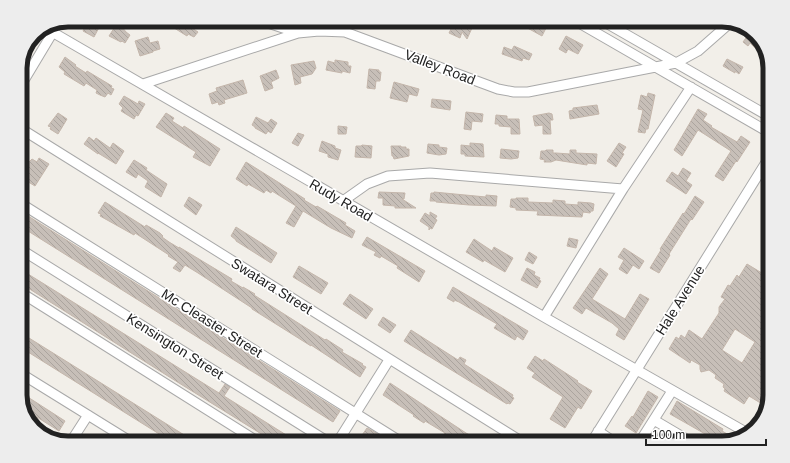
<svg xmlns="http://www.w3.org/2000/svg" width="790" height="463" viewBox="0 0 790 463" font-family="Helvetica,sans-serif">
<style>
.building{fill:url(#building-back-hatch);stroke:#c4b6ab;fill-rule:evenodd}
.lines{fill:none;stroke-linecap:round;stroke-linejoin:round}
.minor-casing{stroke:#a9a9a9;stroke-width:11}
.minor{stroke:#fff;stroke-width:9}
.labels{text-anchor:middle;stroke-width:3.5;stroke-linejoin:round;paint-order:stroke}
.street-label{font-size:14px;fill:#222;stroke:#fff}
.rim{fill:none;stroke:#222;stroke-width:5}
</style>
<defs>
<pattern id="building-back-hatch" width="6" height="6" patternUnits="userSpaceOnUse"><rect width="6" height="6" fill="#c7bfb8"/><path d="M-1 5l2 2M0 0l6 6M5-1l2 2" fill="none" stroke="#aba49e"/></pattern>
</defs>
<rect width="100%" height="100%" fill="#f2efe9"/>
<!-- building -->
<path class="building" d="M78 20H103L94 37 83 31 86 25Z
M174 20H180L198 32 194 37 188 34 187 36 171 26Z
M453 20 472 28 467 39 462 32 460 38 449 33 451 29 446 27 448 21 454 23Z
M525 20H540L538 24 546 28 542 36 522 25Z
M677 20H697L688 28 687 27 685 29Z
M118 22 126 32 130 35 125 43 122 41 121 42 109 36Z
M751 31 761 42 755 48 750 43 748 46 743 42Z
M566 36 583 45 578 54 568 49 566 53 559 49Z
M148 37 150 43 158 41 160 49 153 51V52L140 56 135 41Z
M514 46 532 54 529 60 523 58 522 61 502 54 504 47 512 50Z
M65 57 76 65 75 66 86 73 87 71 112 86 111 88 114 89 111 95 108 93 105 97 100 95 96 93 97 90 86 83 84 86 64 74 65 72 59 67Z
M727 59 743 67 739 74 735 71V73L723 66Z
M335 60 348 62V66H351L350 73 342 71V73L326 70 328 61 335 63Z
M314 61 316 68 312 74 300 77 301 83 295 85 291 65Z
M369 69 379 70V72H381L380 81H376L375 89 367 88Z
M276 70 279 78 271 82 273 88 265 91 260 76Z
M243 80 247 93 224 100 225 103 219 105 218 102 212 104 209 94 217 91 216 88Z
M394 82 419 89 417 96 409 94 407 102 390 98Z
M648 93 655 95 648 129H646L645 133 638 132 643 110 638 109 641 95 647 97Z
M124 96 138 104 139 101 145 104 138 116 136 115 134 119 121 111 123 108 119 104Z
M432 99 451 101 450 110 431 107Z
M597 105 599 114 570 119 569 111 573 110V108Z
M698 109 707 114 703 120 712 126 711 127 737 142 741 136 750 142 737 162 736 161 723 181 715 176 731 151 698 130 682 156 674 150Z
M466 112 483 114 482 122 472 121 471 130 464 129Z
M58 113 67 119 58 134 50 129 51 127 48 126Z
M166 113 174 118 172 121 183 128 184 126 220 149 210 166 193 157 196 152 156 127Z
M549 113 552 114 553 120H550L551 134H543V125L535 126 533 116Z
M496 115 507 116V119H519L520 134H511V127L499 126V124H495Z
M256 117 268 123 271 119 277 123 271 133 268 131 266 134 255 128V127L252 125Z
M338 126 347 127 346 134H338Z
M298 133 304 135 298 146 292 143Z
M89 137 94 141 96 138 110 148 113 143 124 151 116 164 98 153V154L84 144Z
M322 141 335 146V148L341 150 338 160 328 157V154L319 151Z
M470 143 483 144 484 157 465 156V154H461V145L470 146Z
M619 143 626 147 622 153 624 154 616 167 607 161Z
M428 144 439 145V147L447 148 446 154 439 155 427 153Z
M362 145 372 146 371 158 355 157 356 146H361Z
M391 146H401V147H406V149H409V156L394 159 393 156H392Z
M501 149 519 151 518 158 511 159 500 158Z
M546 150H553V153H556L570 154V150H576V153L597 154 596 164 587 163V165L556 160 551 162H544L545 160 540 159 541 151H545Z
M20 156 29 162 32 159 37 162 39 158 49 164 35 186 20 177Z
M134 160 147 168 146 170 167 184 161 197 145 187 148 181 138 174 136 178 126 172Z
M246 162 305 199 304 200 316 207 317 206 346 223 345 225 355 231 352 238 331 228 303 211 294 227 286 223 296 206 272 191 271 193 266 190 264 193 248 184 247 186 236 179Z
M683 168 691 173 686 181 692 185 686 194 666 181 672 172 678 176Z
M379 192 405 193 404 199H402L416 208H395V206L383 205V198H378Z
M434 192 486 197V195L497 196 496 206 469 205 436 202V201H430L431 193H434Z
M695 196 704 202 692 220 691 219 669 254 670 255 659 273 650 268 661 250 660 249 683 213 684 214Z
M189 197 202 205 196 215 184 206Z
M516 198H528V202L553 203V200L565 201V204L578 205V202L591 203 594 204 593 211H591L590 213 583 212 582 217 537 215 538 211 516 210V208L510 207 511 199H516Z
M105 202 145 227 146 225 160 233 163 236 162 237 169 242 179 248V247L232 279 231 281 243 288V287L255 294 254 295 325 340 326 339 343 350 342 352 363 364 362 365 366 367 360 377 311 345V346L252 309V308L198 273 185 265 180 272 173 268 178 262 168 256 169 255 135 233 134 235 100 216 101 214 98 213Z
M20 211 340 411 333 422 20 226Z
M430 212 437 216 435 219 437 220 432 229 430 228 429 230V227L420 221 425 213 430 216Z
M236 227 277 253 271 263 236 241V240L231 236Z
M367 237 425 271 419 282 397 268 398 266 393 263 381 256 380 258 374 255 376 252 362 245Z
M569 238 578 240 576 248 567 246Z
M474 239 492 251 494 247 513 258 505 272 484 260 483 262 466 252Z
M624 248 644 261 639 269 633 265 627 274 619 269 624 260 618 257Z
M529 252 537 257 533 264 525 260Z
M747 264 770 278V295L762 307 770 312V362L762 374 770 379V395L767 407 749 396 744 404 724 391 725 389 723 387 724 384 715 378 716 375 709 370 701 372 700 369V365L691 360 690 363 669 349 676 337 679 339 681 335 685 338 689 330 702 339 719 313V307L725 299 721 297 728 285 730 286 737 275 739 277ZM735 329 755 342 742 363 722 350Z
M299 266 328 283 321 294 293 277Z
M527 268 535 272 534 275 540 278 539 280 541 281 537 288 521 280Z
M600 268 608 274 592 299 625 319 640 294 649 299 624 340 616 335 619 329 612 323 586 308 582 314 573 308Z
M20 269 219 393 225 384 230 387 224 396 299 443H276L179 383 20 283Z
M453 287 528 331 523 340 517 336 515 340 494 328 497 324 459 302 454 300V302L447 298Z
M350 294 373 309 366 319 343 304Z
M383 317 396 325 390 333 378 325Z
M411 330 458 360 460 357 466 360 464 364 513 395 512 397 514 398 510 404 508 403 507 404 404 341Z
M20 332 29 338 197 443H174L164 437 20 347Z
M535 356 543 361 544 359 578 381 577 382 592 391 581 409 578 407 565 428 550 419 563 397 532 377 535 373 527 368Z
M390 383 466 433 484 443H464L456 438 453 441 444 434 445 433 425 421 424 423 413 416 414 415 383 395Z
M648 391 658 397 636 433 625 426 632 416 633 417Z
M20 392 65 421 59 431 24 409 20 398Z
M677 401 723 429 722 431 736 439 721 443 670 414Z
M367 428 378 434 387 443H368L360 438Z
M657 432 662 435 674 443H650Z"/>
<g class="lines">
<defs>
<path id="minor" d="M259 20 298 33
M574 20 770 133
M601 20 770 117
M47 29 544 317 749 434
M143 84 298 33 319 31 345 32 498 89 514 92H528L676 63 698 51 731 22
M20 87 53 32
M20 128 524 443
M343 201 367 184 388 176 430 173 623 189
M20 203 403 443
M20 249 330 443
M20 292 260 443
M544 317 623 189 691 87
M20 373 133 443
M654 420 693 443
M33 427 53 439
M598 431 616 443
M70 443 88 415
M337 443 389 360
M591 443 770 156
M639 443 672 391"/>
</defs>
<!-- minor casing -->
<use href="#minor" class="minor-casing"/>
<!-- minor -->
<use href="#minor" class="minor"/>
</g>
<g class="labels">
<!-- street labels -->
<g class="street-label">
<text transform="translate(440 67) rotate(21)" y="5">Valley Road</text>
<text transform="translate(341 200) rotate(30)" y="5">Rudy Road</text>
<text transform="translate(272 286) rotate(32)" y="5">Swatara Street</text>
<text transform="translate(680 300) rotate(-58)" y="5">Hale Avenue</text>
<text transform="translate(212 323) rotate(32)" y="5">Mc Cleaster Street</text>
<text transform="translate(175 346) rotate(32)" y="5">Kensington Street</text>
</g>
</g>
<!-- crop -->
<path d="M0 0H790V463H0ZM68 27H722A41 41 0 0 1 763 68V395A41 41 0 0 1 722 436H68A41 41 0 0 1 27 395V68A41 41 0 0 1 68 27Z" fill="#ededed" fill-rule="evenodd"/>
<path class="rim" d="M68 27H722A41 41 0 0 1 763 68V395A41 41 0 0 1 722 436H68A41 41 0 0 1 27 395V68A41 41 0 0 1 68 27Z"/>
<!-- scale -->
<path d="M646 439v6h120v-6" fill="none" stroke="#222222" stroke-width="2"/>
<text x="652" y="439" font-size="12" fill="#222222" stroke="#ffffff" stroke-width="3" paint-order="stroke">100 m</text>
</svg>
